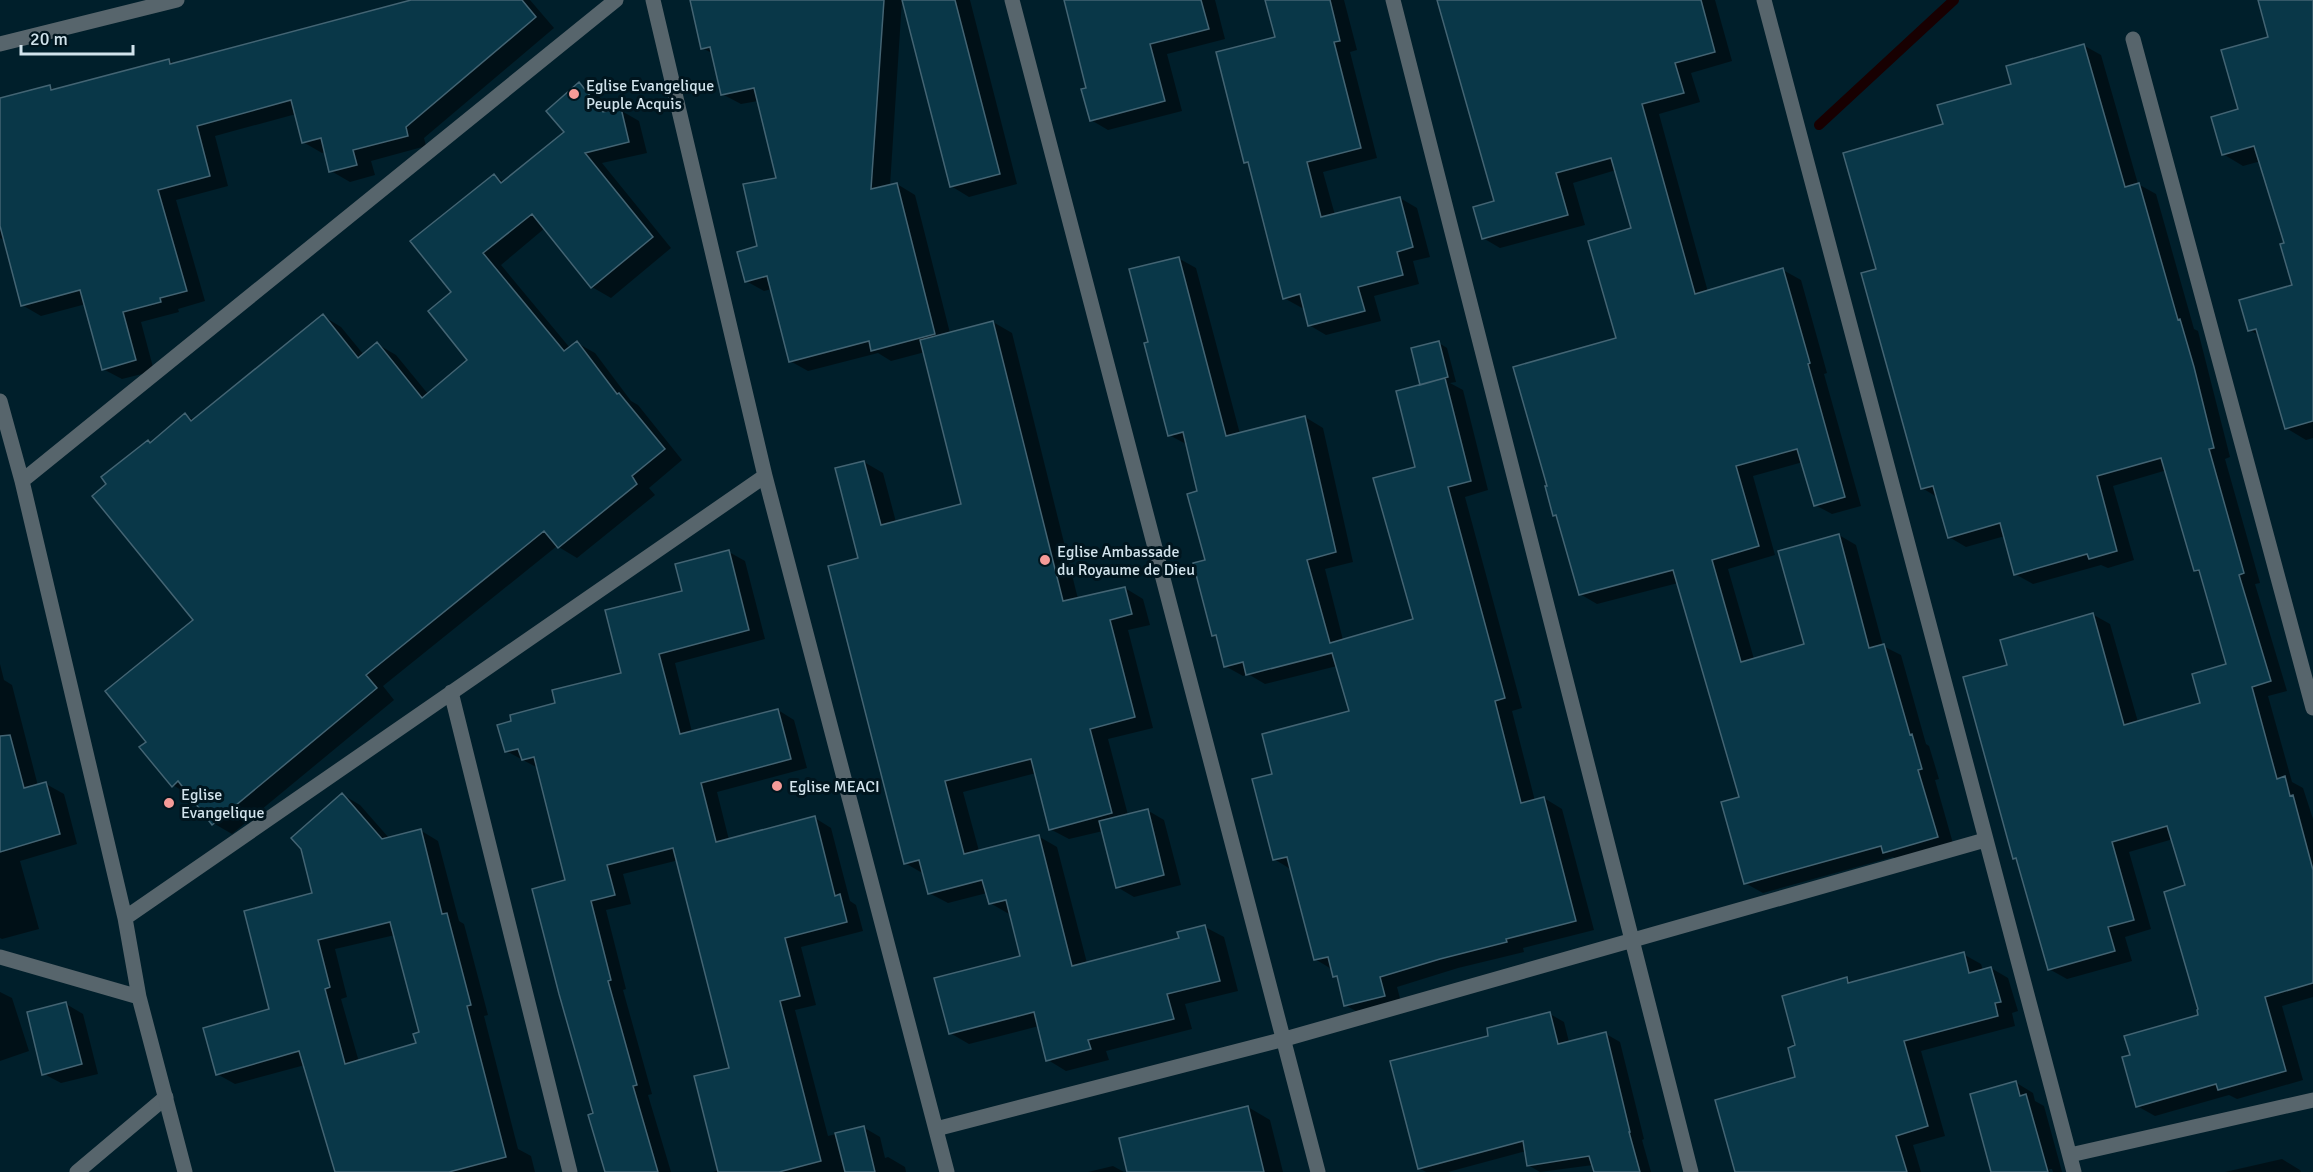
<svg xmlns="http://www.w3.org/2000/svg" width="2313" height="1172" viewBox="0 0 2313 1172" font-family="Signika,sans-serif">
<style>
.shadow{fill:#0007;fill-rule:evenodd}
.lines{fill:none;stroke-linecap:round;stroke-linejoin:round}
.stream{stroke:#180001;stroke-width:10}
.building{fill:#093748;stroke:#436473;stroke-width:1.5;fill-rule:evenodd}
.service{stroke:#57656c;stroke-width:15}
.minor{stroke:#57656c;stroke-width:15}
.poi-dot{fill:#f59b98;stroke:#00151e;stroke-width:2}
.labels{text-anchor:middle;stroke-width:6;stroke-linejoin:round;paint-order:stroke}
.poi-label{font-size:16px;fill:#d1e3ec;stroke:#00151e;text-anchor:start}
</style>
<rect width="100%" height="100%" fill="#001f2b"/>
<!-- shadow -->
<path class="shadow" d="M408 0H530L554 28 424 138 426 146 371 161 375 175 350 182 331 171 326 152 322 153 303 142 296 114 215 136 228 186 176 200 205 301 178 309 179 312 141 322 154 371 122 379 103 369 86 304 41 316 22 305 5 241 0 238V100L50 87 55 90 169 60 175 64 408 2Z
M702 0H902L890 186 897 184 915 195 950 333 993 322 1012 333 1078 599 1125 588 1143 599 1150 625 1128 630 1153 728 1108 739 1128 815 1147 810 1164 820 1181 885 1134 897 1117 887 1103 831 1069 839 1050 829 1036 773 963 792 979 851 1038 836 1057 847 1087 963 1181 939 1205 927 1224 937 1238 991 1185 1004 1192 1029 1106 1051 1109 1060 1066 1071 1048 1060 1039 1026 969 1044 950 1033 1022 957 1011 914H1009L990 903 987 893 948 903 929 893 924 874 905 863 860 559 864 462 883 473 896 522 963 505 925 352 891 361 878 353 808 371 790 361 772 289 764 291 746 281 758 247 777 179 758 101 741 104 722 94 714 54 702 48Z
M904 0H970L1017 184 969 197 951 186Z
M1065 0H1215L1225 39 1167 54 1182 111 1108 130 1091 120 1088 89Z
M1267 0H1344L1357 50 1350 52 1377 158 1323 172 1335 215 1400 198 1417 208 1430 257 1413 261 1419 284 1374 296 1381 321 1326 335 1309 325 1305 307 1302 308 1284 298 1251 166 1245 162 1276 38Z
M1446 0H1715L1732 61 1691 73 1700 102 1659 114 1708 292 1783 270 1801 280 1827 373 1824 374 1861 506 1832 514 1815 505 1803 462 1753 476 1775 555 1728 569 1754 659 1806 645 1839 535 1856 545 1883 646 1901 655 1926 744 1929 746 1939 779 1935 780 1954 847 1901 862 1893 857 1763 893 1745 883 1741 798 1678 583 1597 604 1580 594 1558 517 1555 515 1549 487 1618 339 1633 229 1616 170 1573 183 1585 225 1500 248 1483 238 1496 202Z
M2259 0H2313V438L2306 440 2286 428 2260 336 2250 330 2294 286 2286 244 2261 161 2243 166 2223 154 2270 38Z
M2083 45 2101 55 2138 184 2156 194 2194 329 2198 331 2230 457 2225 459 2260 583 2255 584 2287 691 2268 696 2292 782 2303 788 2313 819V997L2282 1006 2303 1080 2237 1099 2229 1095 2155 1116 2137 1106 2132 1056 2200 1016 2187 886 2173 839 2129 852 2151 929 2125 937 2132 961 2067 979 2049 969 2018 860 2015 858 2009 666 2092 614 2110 624 2138 722 2201 704 2228 665 2201 574 2195 570 2167 470 2113 486 2134 560 2108 568 2101 565 2033 584 2015 574 2005 536 1966 547 1949 537 1937 497 1922 488 1878 270 1945 126Z
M579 84 598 95 611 112 620 110 639 121 647 153 602 163 671 248 611 298 592 287 545 228 501 265 570 348 577 343 595 353 631 401 638 405 682 460 649 488 655 495 577 558 557 546 383 686 394 700 232 834 213 823 192 797 173 785 148 742 195 620 148 442 151 444 185 415 194 420 323 316 341 327 364 355 377 344 396 355 428 394 469 361 453 293 494 176 505 182 566 132Z
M1178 258 1196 268 1240 434 1305 417 1323 428 1353 562 1325 569 1343 640 1415 620 1417 468 1424 385 1439 343 1447 348 1456 382 1450 383 1463 390 1488 490 1465 497 1522 708 1512 711 1535 801 1544 798 1562 809 1594 930 1523 948 1524 952 1458 968 1397 987 1402 1006 1363 1015 1345 1005 1339 979 1335 976 1333 970 1315 959 1292 870 1274 859V775L1351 712 1337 666 1265 684 1248 674 1243 676 1225 666 1219 639 1213 635 1199 492 1188 445 1169 435 1150 343Z
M729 552 745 561 765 639 675 663 692 732 778 710 794 720 807 768 717 792 729 840 815 818 831 828 850 901 856 905 863 931 801 947 816 1005 795 1010 828 1136 863 1127 880 1137 885 1158 888 1157 905 1167 906 1172H713L719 1170 731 1069 679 860 623 874 631 904 606 910 626 989 623 990 652 1094 648 1095 671 1172H606L595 1114 567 882 538 768 506 751 557 704 623 674 684 592Z
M0 664 4 680 12 685 38 786 46 784 64 794 77 844 20 861 39 929 2 939 0 938Z
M343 795 360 805 389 838 420 830 438 841 459 921 464 924 488 1015 484 1016 518 1149 531 1156 535 1172H343L305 1065 235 1084 217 1074 271 1010 314 894ZM395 935 421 1033 418 1044 359 1062 341 999 347 997 335 949Z
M1963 954 1981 964 1983 970 1991 968 2008 978 2018 1011 2012 1013 2015 1026 1921 1051 1945 1136 1913 1145 1921 1172H1737L1797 1078V1046L1847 979 1854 983Z
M0 992 12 998 29 1051 0 1061Z
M66 1004 83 1014 98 1074 61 1083 44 1074Z
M1550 1014 1564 1022 1569 1042 1606 1034 1620 1042 1644 1139 1642 1140 1651 1172H1595L1593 1165 1540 1172 1528 1165 1526 1151 1448 1172H1426L1419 1168 1490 1037Z
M2015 1082 2033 1093 2035 1101 2044 1106 2062 1172H2053L2052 1169H2049L2050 1172H1993Z
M1248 1107 1270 1120 1283 1172H1129Z
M2282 1159 2300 1170 2301 1172H2225Z
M1113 1166 1124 1172H1088Z"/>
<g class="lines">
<!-- stream -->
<path class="stream" d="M1819 125 1954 0"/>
</g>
<!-- building -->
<path class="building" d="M411 0H522L536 17 406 127 408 136 353 150 357 165 329 172 321 138 302 143 291 100 197 126 210 176 158 190 187 291 160 298 161 302 123 312 136 360 102 370 80 290 21 306 0 226V98L50 85 51 90 169 59 170 64Z
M690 0H884L871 189 897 183 935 334 871 351 869 341 789 362 767 276 745 282 737 252 757 246 743 184 776 178 754 88 721 95 710 47 701 49Z
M902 0H955L1000 174 950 187Z
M1064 0H1201L1209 29 1150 44 1165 101 1090 121 1081 89 1086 88Z
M1265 0H1330L1340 41 1334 42 1361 148 1307 162 1321 217 1400 197 1413 247 1397 252 1403 275 1358 287 1365 311 1308 326 1300 294 1283 299 1248 162 1244 163 1216 52 1275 37Z
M1437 0H1701L1715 52 1675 63 1684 93 1642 104 1695 294 1783 268 1810 363 1808 364 1845 497 1814 506 1797 449 1736 466 1759 546 1712 560 1741 662 1804 644 1778 551 1839 534 1869 648 1884 644 1910 735 1912 734 1922 769 1918 770 1938 837 1883 853 1881 846 1744 884 1721 802 1739 797 1673 570 1579 595 1556 515 1553 516 1545 486H1547L1513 367 1616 338 1588 241 1631 228 1611 158 1556 173 1568 215 1482 239 1473 207 1494 201Z
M2258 0H2313V421L2285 429 2256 329 2248 331 2239 300 2292 285 2280 244 2284 243 2254 146 2222 155 2211 117 2238 109 2221 50 2268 37Z
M2084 44 2125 187 2139 183 2178 320 2180 319 2194 367 2214 448 2209 449 2244 573 2239 575 2271 681 2252 687 2277 779 2285 776 2290 796 2293 795 2313 870V983L2265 997 2286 1071 2218 1090 2216 1084 2136 1107 2122 1057 2130 1055 2124 1036 2198 1015 2197 1010 2198 1009 2164 892 2185 885 2167 826 2112 842 2134 920 2108 927 2115 951 2048 970 2016 858 2013 859 1963 677 2007 665 2000 640 2093 613 2124 725 2200 703 2192 674 2226 664 2199 570 2194 571 2161 458 2097 476 2117 551 2089 559 2087 554 2014 575 2000 523 1948 538 1933 486 1921 489 1861 273 1876 269 1843 153 1943 124 1937 105 2011 84 2006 66Z
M579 82 603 112 621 108 629 142 585 153 653 237 591 288 532 214 483 253 564 351 577 341 617 394 619 393 665 449 632 476 637 484 558 548 544 531 366 675 377 688 212 825 178 781 172 787 139 747 146 742 105 691 193 620 92 496 106 484 101 477 148 440 150 443 185 413 191 421 323 314 358 358 377 342 422 398 467 360 428 311 451 292 410 241 494 174 501 183 564 132 546 111Z
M1179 257 1226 436 1305 416 1336 552 1307 560 1330 643 1413 619 1373 478 1415 467 1396 391 1445 378 1471 481 1448 487 1505 698 1495 701 1521 803 1544 797 1576 921 1506 939 1507 942 1440 959 1380 977 1385 996 1344 1006 1337 976 1333 977 1328 957 1314 960 1287 857 1273 860 1252 779 1272 774 1262 734 1349 711 1332 653 1246 675 1243 662 1224 667 1216 635 1212 636 1193 563 1205 560 1187 494 1197 491 1183 432 1168 436 1144 343 1148 342 1129 269Z
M993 321 1063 601 1125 587 1132 614 1110 620 1135 717 1090 729 1112 813 1049 830 1031 759 945 781 964 854 1039 835 1072 966 1179 938 1177 932 1205 925 1220 981 1167 994 1174 1019 1088 1040 1091 1049 1046 1061 1034 1012 949 1034 934 978 1020 956 1006 900 989 904 982 880 928 894 919 860 904 864 828 566 858 558 835 468 864 461 881 525 961 504 920 340Z
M1439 341 1448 377 1420 385 1411 348Z
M729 550 749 630 659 654 680 734 778 709 791 759 701 783 716 842 815 816 835 896 840 894 847 922 785 938 800 996 780 1001 821 1161 779 1172H718L694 1076 729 1068 673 848 607 865 615 895 591 901 611 980 608 981 637 1085 633 1086 658 1172H605L588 1115 593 1113 559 994 532 889 565 880 534 757 522 760 518 749 505 752 497 725 511 721 510 715 555 703 552 690 621 673 605 610 682 591 675 564Z
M10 735 24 788 46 782 60 834 0 852V736Z
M342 793 382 839 421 829 442 914 447 913 471 1005 467 1006 506 1157 449 1172H335L299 1051 216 1075 203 1028 269 1009 244 911 312 893 301 849 291 838ZM390 922 419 1032 413 1034 416 1043 345 1064 325 989 330 987 318 940Z
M1148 809 1164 875 1116 888 1099 821Z
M1964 952 1969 973 1991 967 2001 1002 1995 1003 1998 1016 1904 1041 1928 1126 1896 1136 1907 1172H1735L1715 1100 1795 1077 1788 1048 1795 1045 1782 996 1847 977 1848 983Z
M66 1002 82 1064 42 1075 27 1012Z
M1550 1012 1558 1044 1606 1032 1630 1132H1629L1640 1172H1594L1589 1156 1527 1166 1523 1141 1418 1169 1390 1061 1488 1036 1487 1028Z
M2016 1081 2020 1096 2026 1094 2048 1172H1991L1970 1094Z
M1248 1106 1264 1172H1127L1119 1138Z
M864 1126 875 1172H845L835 1133Z"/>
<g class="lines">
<!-- service -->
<path class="service" d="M77 1172 166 1097"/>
<!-- minor -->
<path class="minor" d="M653 0 765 476 947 1172
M1012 0 1318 1172
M1393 0 1691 1172
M1764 0 2074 1172
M2133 39 2313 708
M0 44 177 0
M0 401 22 481 125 918 139 997 185 1172
M22 481 616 0
M451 692 570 1172
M125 918 765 476
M0 957 139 997
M936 1129 1285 1039 1985 840
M2070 1155 2313 1100"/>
</g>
<!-- markers -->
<g class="poi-dot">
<circle cx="574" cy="94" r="6"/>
<circle cx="1045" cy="560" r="6"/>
<circle cx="777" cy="786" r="6"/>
<circle cx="169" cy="803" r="6"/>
</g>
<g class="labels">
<!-- poi labels -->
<g class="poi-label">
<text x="586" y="91">Eglise Evangelique<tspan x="586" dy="18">Peuple Acquis</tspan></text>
<text x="1057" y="557">Eglise Ambassade<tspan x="1057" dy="18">du Royaume de Dieu</tspan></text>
<text x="789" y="792">Eglise MEACI</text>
<text x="181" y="800">Eglise<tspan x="181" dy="18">Evangelique</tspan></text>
</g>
</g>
<!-- scale -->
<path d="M21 45v9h112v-9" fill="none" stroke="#d1e3ec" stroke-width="3"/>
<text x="30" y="45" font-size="18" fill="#d1e3ec" stroke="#00151e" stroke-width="4.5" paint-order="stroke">20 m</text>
</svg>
